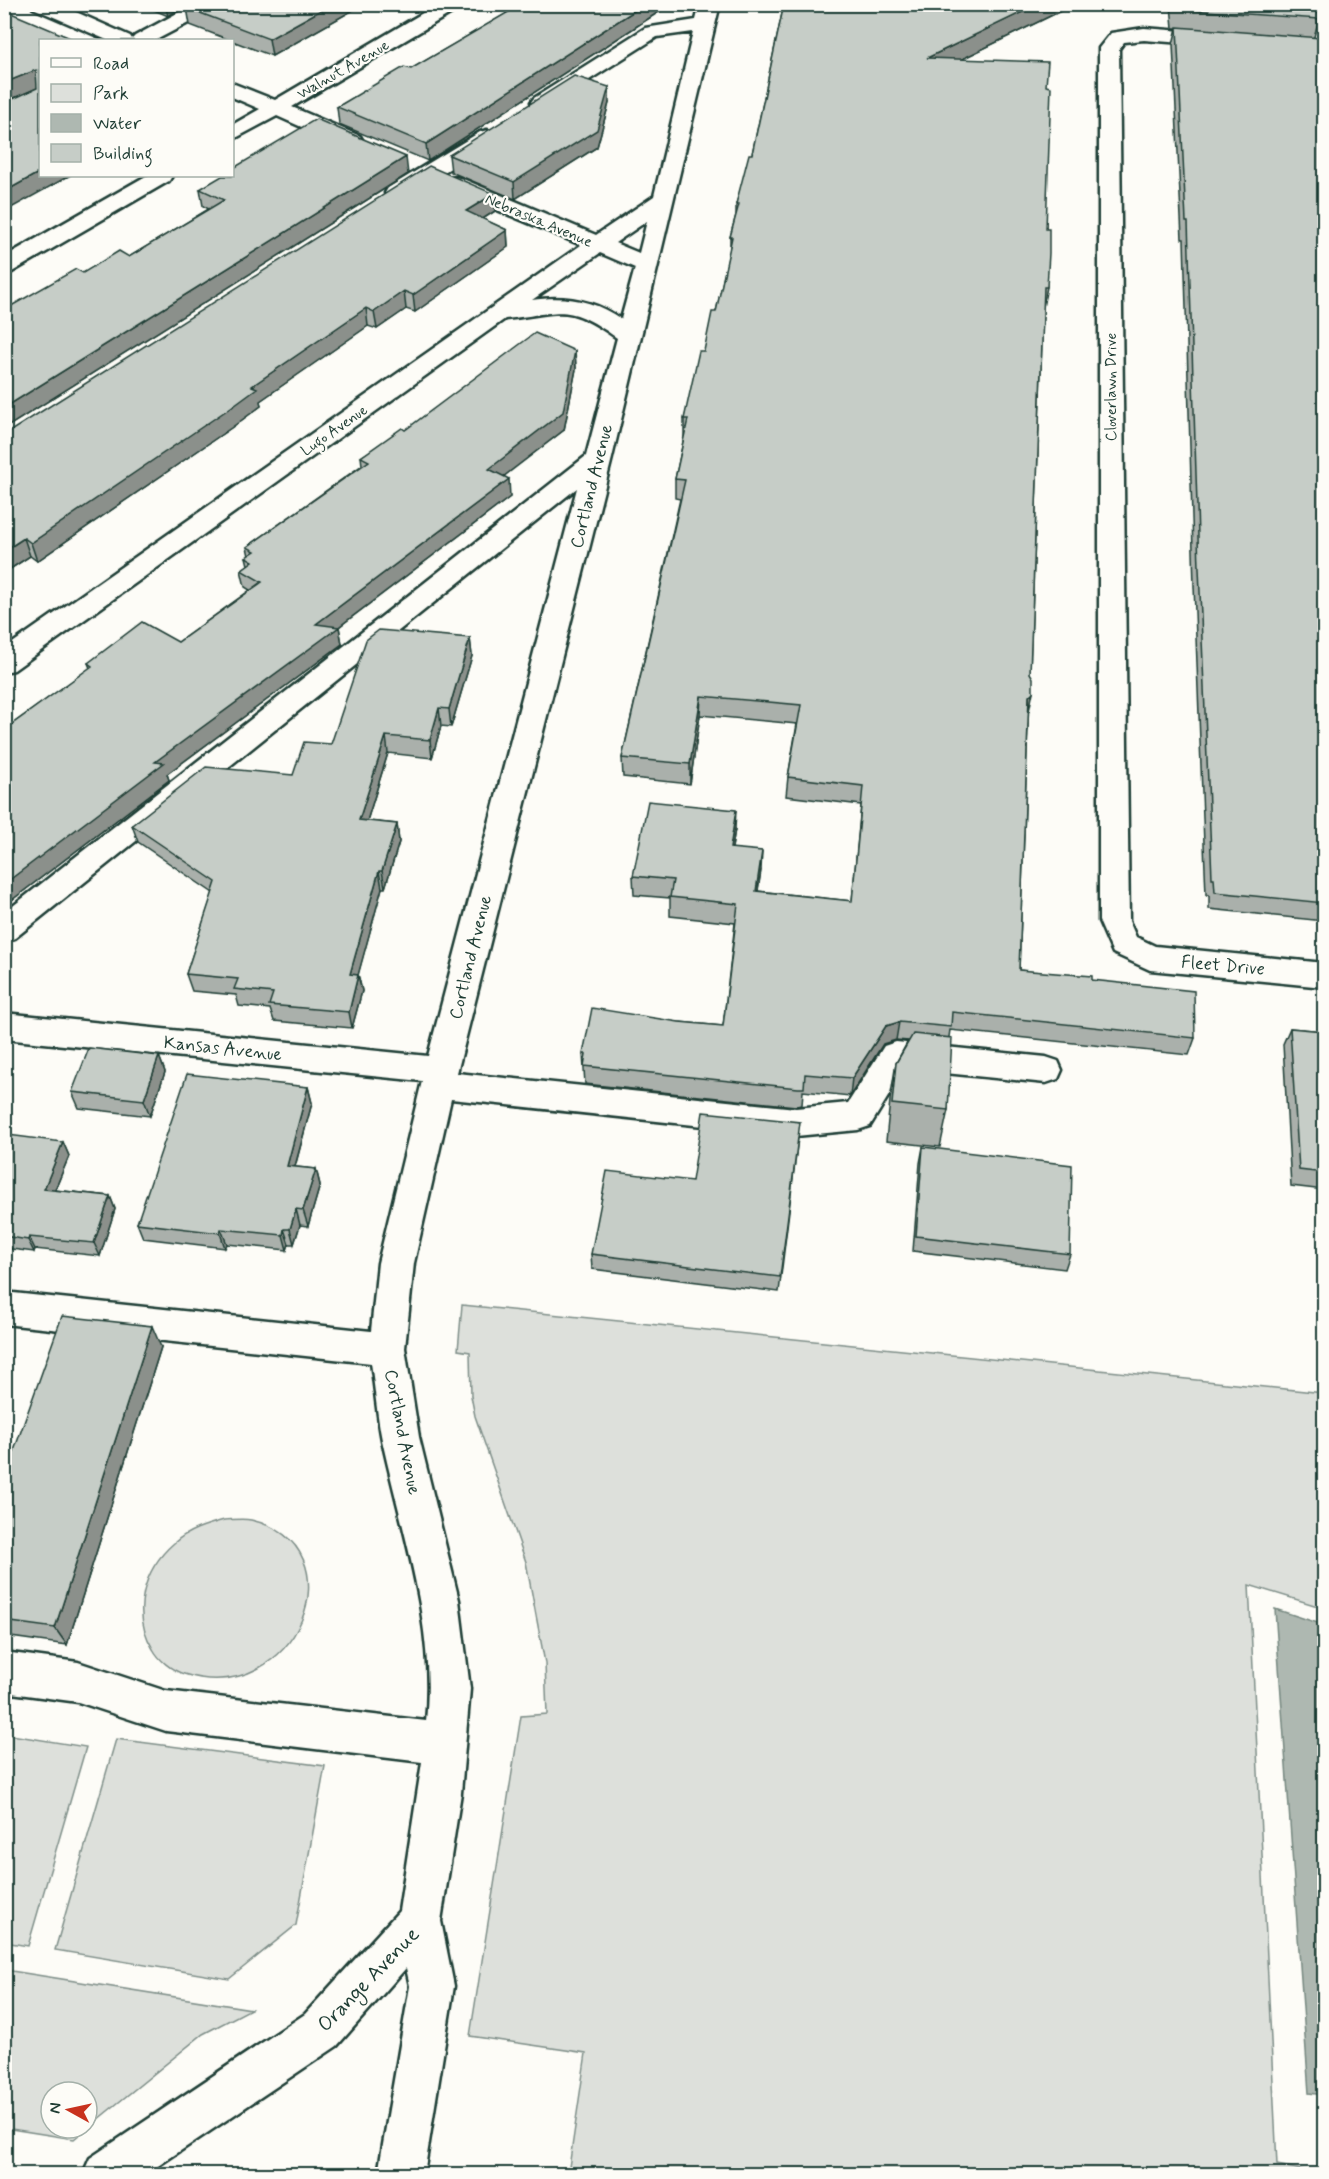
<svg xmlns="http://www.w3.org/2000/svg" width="1329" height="2179" viewBox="0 0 1329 2179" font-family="Mynerve,sans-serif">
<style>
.green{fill:#dde0db;stroke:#7e8e88;stroke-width:1.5}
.water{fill:#aeb8b1;stroke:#75877f;stroke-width:1.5}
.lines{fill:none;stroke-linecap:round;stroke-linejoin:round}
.minor-casing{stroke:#1f3d34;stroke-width:5}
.minor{fill:#fdfcf7;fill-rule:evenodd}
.wall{fill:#aab0ab;stroke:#1f3d34;stroke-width:1.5}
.shaded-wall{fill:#8b908b;stroke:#1f3d34;stroke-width:1.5}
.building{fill:#c6cdc7;stroke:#1f3d34;stroke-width:1.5}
.labels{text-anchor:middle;stroke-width:4.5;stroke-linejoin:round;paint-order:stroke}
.far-street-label{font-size:15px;fill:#1f3d34;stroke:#fdfcf7}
.street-label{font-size:18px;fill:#1f3d34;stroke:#fdfcf7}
.near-street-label{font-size:21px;fill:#1f3d34;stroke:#fdfcf7}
</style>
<rect width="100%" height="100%" fill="#fdfcf7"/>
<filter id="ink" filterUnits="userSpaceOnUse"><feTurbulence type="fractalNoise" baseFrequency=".0167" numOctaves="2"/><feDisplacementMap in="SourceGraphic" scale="12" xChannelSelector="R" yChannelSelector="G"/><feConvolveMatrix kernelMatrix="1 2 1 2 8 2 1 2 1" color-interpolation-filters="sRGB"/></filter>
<g filter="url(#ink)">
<!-- green -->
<path class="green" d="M462 1305 1324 1393V1608L1249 1585 1277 2165 1324 2174H568L586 2053 470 2036 521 1716 547 1714 545 1663 526 1562 475 1416 471 1396 470 1352 458 1350Z
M224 1520C232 1520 243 1518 251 1520 363 1546 296 1710 184 1674 171 1670 159 1660 153 1649 131 1613 143 1570 174 1543 188 1530 206 1525 224 1520Z
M5 1734 86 1747 28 1946 5 1942Z
M116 1739 325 1766 296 1925 229 1979 55 1950Z
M5 1970 251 2009 203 2034 87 2128V2092H51V2128H87L74 2139 5 2128Z"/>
<!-- water -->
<path class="water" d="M1275 1609 1324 1625V2095L1309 2093Z"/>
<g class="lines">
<defs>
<path id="minor" d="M31 4H58L130 36 132 39 135 36 194 4H219L217 8 156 40H107L33 8Z
M438 4H462L460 8 292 107 360 136 363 141 360 146 352 147 344 146 277 116 232 140V125L260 109 232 97V83L275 100Z
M700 4H720L612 458 457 1073 796 1108 848 1103 884 1046 896 1042 1046 1057 1058 1061 1062 1070 1058 1079 1046 1083 905 1069 870 1126 858 1130 796 1136 451 1099 414 1263 405 1348 419 1437 459 1600 470 1689 461 1793 441 1921 454 1986 424 2174H378L410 1986 406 1968 337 2046 146 2174H83L90 2158 305 2014 399 1911 422 1762 166 1731 78 1702 4 1692V1652L78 1662 166 1691 426 1721C436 1627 402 1532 382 1440 377 1415 375 1388 371 1363L4 1324V1292L371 1331 378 1263 422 1081 4 1039V1013L428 1056 577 488 15 938 4 942V913L586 456 617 338C565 301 563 313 505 319L14 670 4 672V649L581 245 447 189 444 184 447 179 455 177 463 179 596 235 654 196 693 32 657 37 548 106 541 108 534 106 531 102 534 98 645 28 696 20ZM647 221 639 253 615 243ZM600 253 635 268 621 319C594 300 565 295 532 300Z
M1144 28 1221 34 1228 36 1231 40 1228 44 1221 46 1144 40 1124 42 1119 49 1129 921 1136 937 1155 946 1324 963V987L1150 970 1113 953 1099 921V48L1111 33Z
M487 130 494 132 498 136 494 140 404 198 396 200 388 198 385 193 388 188 480 132Z
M146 176H172L169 181 12 272 4 274V257Z"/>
</defs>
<!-- minor casing -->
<use href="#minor" class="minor-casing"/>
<!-- minor -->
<use href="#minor" class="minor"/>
</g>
<!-- wall -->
<path class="wall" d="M140 4H188L168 16Z
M193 4H364L272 56 190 25 187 8Z
M784 4H1075L962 59 1046 86V229L1047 287 1043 307 1041 370 1019 970 1092 980 1195 1038 1189 1055 950 1030 949 1037 948 1110 940 1147 886 1141 890 1100 896 1063 908 1041 896 1040 883 1044 850 1096 803 1091 802 1105 796 1106 585 1084 583 1054 679 1022 723 1026 735 923 670 916V898L634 895 633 876 735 829 732 848 761 870 758 891 852 901 861 805 786 796 788 777 797 724 700 715 690 784 623 777 622 758 680 499 675 498V479L684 437V419L716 312 730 249V237L736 215V204L752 154Z
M1160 4H1317L1319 19 1314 37 1324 65V921L1209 909V895H1206L1194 586 1184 239H1182L1173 44 1177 28H1173L1171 5Z
M668 6 428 161 339 124 337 107 411 69 506 14 505 8Z
M609 103 597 147 515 199 451 172 449 155Z
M408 174 4 429V310L83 273 129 257 209 209 203 206 200 189Z
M494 194 495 211 483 219 507 230 508 247 415 312 406 309 377 329 368 326 260 401 261 406 231 428 37 561 30 556 4 573 9 432Z
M575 351 576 369 564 430 503 476 510 497 339 627 342 644 167 774 169 780 4 906V730L90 668 88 663 178 642 250 590 245 587 241 570 248 565 246 557 249 556 247 547 362 465 361 457 405 430Z
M470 638 472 656 451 727 441 726 432 758 388 753 367 821 397 824 399 842 385 888H382L358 974 362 991 352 1028 274 1021 270 1009 239 1006 236 995 192 991 186 974 213 893 138 842 132 825 293 775Z
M1290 1028 1324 1031V1190L1291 1186 1283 1044Z
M159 1056 165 1072 150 1116 79 1108 72 1092Z
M308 1087 312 1103 295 1167 316 1169 320 1185 308 1226 300 1225 294 1244H289L287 1250 227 1244 225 1248 143 1238 137 1223Z
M798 1138 779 1292 592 1269 591 1254 692 1181Z
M4 1142H63L69 1156 55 1190 110 1196 115 1209 100 1256 35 1249 34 1252 4 1248Z
M923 1147 1070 1254 1065 1269 913 1251 920 1163Z
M161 1347 67 1645 4 1636V1479Z"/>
<!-- shaded-wall -->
<path class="shaded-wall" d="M165 4H188L168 16Z
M332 4H364L272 56 269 39Z
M645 4H668V6L428 161 426 144Z
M1039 4H1075L925 77 927 58Z
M36 70 40 87 4 102V83Z
M609 87V103L597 147 515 199 514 182Z
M406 157 408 174 4 429V408Z
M40 172V176H69L4 212V192Z
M494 194 495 211 467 229 466 211Z
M507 230 508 247 415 312 413 295Z
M404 291 406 309 377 329 374 312Z
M366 308 368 326 260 401 261 406 231 428 37 561 31 543 252 386Z
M575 351 576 369 564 430 490 487 489 469Z
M509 479 510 497 332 632 339 627 342 644 167 774 169 780 4 906V884L155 762 316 624Z
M24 538 30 556 4 573V551Z
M470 638 472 656 451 727 449 709Z
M1033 692 1029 711V696Z
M701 696 700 715 690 784V764Z
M439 708 441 726 432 758 430 740Z
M386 736 388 753 362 837 359 820Z
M736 810 735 829 729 866 730 848Z
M397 824 399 842 385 888 382 871Z
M762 851 761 870 755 909 756 891Z
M379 871 382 888 354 990 350 974Z
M358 975 362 991 352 1028 349 1012Z
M899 1022 896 1040 883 1044 850 1096 852 1078 886 1026Z
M159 1056 165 1072 150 1116 144 1100Z
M308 1087 312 1103 291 1181 287 1166Z
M63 1142 69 1156 50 1202 44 1189Z
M316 1169 320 1185 308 1226 303 1210Z
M110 1196 115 1209 100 1256 94 1243Z
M296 1209 300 1225 294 1244 290 1229Z
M221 1229 227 1244 225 1248 220 1233Z
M284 1229 289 1244 287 1250 283 1235Z
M29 1237 35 1249 34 1252 28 1240Z
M152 1326 161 1347 67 1645 55 1628Z"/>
<!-- building -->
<path class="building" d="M193 4H332L269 39 187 8Z
M510 4H645L426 144 337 107 404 67 411 69 512 10 505 8Z
M784 4H1039L927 58 1048 62 1046 86 1051 87 1046 229H1049V253L1047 287H1044L1041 370 1030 673 1033 678V692L1029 696 1019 970 1092 976V980L1194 991 1195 1038 952 1012 951 1027 899 1022 886 1026 852 1078 805 1074 804 1088H798L584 1066 586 1054H583L592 1008 679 1022 723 1026 738 904 670 897 673 880 633 876 648 801 736 810 730 848 762 851 756 891 852 901 863 786 788 777 801 705 701 696 690 764 622 758 685 480 675 479 688 419H684L699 351H704L712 312H716L732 237H730L739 204H736L749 154H752Z
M1176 4H1317L1319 19 1177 9Z
M4 10 75 40H40V172L4 192V103L37 88 36 70 4 83Z
M1177 27 1321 38 1324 65V903L1215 892 1214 878H1212L1199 568 1188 222H1186Z
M574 76 609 87 597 130 514 182 449 155Z
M316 119 406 157 4 408V310L76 269 83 273 119 251 129 257 224 200 200 189 222 176H232V169Z
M429 166 494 194 466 211 507 230 413 295 404 291 374 312 366 308 252 386 257 388 227 410 31 543 24 538 4 551V433L9 432Z
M535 333 575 351 563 412 489 469 509 479 316 624 339 627 155 762 164 763 4 884V730L92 666 88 663 142 622 178 642 262 582 241 570 253 561 246 557 255 551 247 547 369 461 361 457 402 428 405 430Z
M379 630 470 638 449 709 439 708 430 740 386 736 359 820 397 824 382 871H379L350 974 358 975 349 1012 269 1005 273 993 234 989 238 979 186 974 216 882 132 825 206 767 293 775 304 742 331 744 366 640Z
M1290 1028 1324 1031V1173L1299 1170Z
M913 1034 952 1038 948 1110 892 1104 896 1063Z
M89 1048 159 1056 144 1100 72 1092Z
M187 1074 308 1087 287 1166 316 1169 303 1210 296 1209 290 1229H284L283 1235 221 1229 220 1233 137 1223Z
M703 1112 800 1122 780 1277 591 1254 607 1171 692 1181Z
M8 1135 63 1142 44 1189 110 1196 94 1243 29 1237 28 1240 4 1236V1142Z
M923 1147 1072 1165 1070 1254 916 1236Z
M62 1316 152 1326 55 1628 4 1621V1479Z"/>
</g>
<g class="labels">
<!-- far-street labels -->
<g class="far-street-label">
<text transform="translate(343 69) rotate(-30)" y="5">Walnut Avenue</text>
<text transform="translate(539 220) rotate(23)" y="5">Nebraska Avenue</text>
<text transform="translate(1111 387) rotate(-90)" y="5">Cloverlawn Drive</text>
<text transform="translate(334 430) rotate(-35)" y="5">Lugo Avenue</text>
</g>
<!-- street labels -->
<g class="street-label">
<text transform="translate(591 486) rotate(-76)" y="6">Cortland Avenue</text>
<text transform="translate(470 957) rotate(-76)" y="6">Cortland Avenue</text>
<text transform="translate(1223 965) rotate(5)" y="6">Fleet Drive</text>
<text transform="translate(223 1048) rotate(6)" y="6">Kansas Avenue</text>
<text transform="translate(403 1432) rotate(79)" y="6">Cortland Avenue</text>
</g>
<!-- near-street labels -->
<g class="near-street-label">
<text transform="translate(368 1979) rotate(-46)" y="7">Orange Avenue</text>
</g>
</g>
<!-- margin -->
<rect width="1329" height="2179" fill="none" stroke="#fdfcf7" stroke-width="24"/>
<rect x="12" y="12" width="1305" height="2155" fill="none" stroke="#1f3d34" stroke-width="2" filter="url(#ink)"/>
<!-- legend -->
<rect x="39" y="39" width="195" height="138" fill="#fdfcf7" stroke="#a4b0a9" stroke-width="1.5"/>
<rect x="51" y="58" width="30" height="9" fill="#fdfcf7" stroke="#a4b0a9" stroke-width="1.5"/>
<text x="93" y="69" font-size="18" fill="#1f3d34">Road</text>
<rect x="51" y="84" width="30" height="18" fill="#dde0db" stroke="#a4b0a9" stroke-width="1.5"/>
<text x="93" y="99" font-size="18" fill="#1f3d34">Park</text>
<rect x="51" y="114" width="30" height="18" fill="#aeb8b1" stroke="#a4b0a9" stroke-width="1.5"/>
<text x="93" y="129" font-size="18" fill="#1f3d34">Water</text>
<rect x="51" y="144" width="30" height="18" fill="#c6cdc7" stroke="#a4b0a9" stroke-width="1.5"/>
<text x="93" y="159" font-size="18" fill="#1f3d34">Building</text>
<!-- north arrow -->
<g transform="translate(69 2110) rotate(278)"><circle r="28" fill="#fdfcf7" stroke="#a4b0a9" stroke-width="1.5"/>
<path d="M0-4.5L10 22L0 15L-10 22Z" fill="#c8321e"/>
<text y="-9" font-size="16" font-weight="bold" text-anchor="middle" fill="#1f3d34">N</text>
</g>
</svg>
